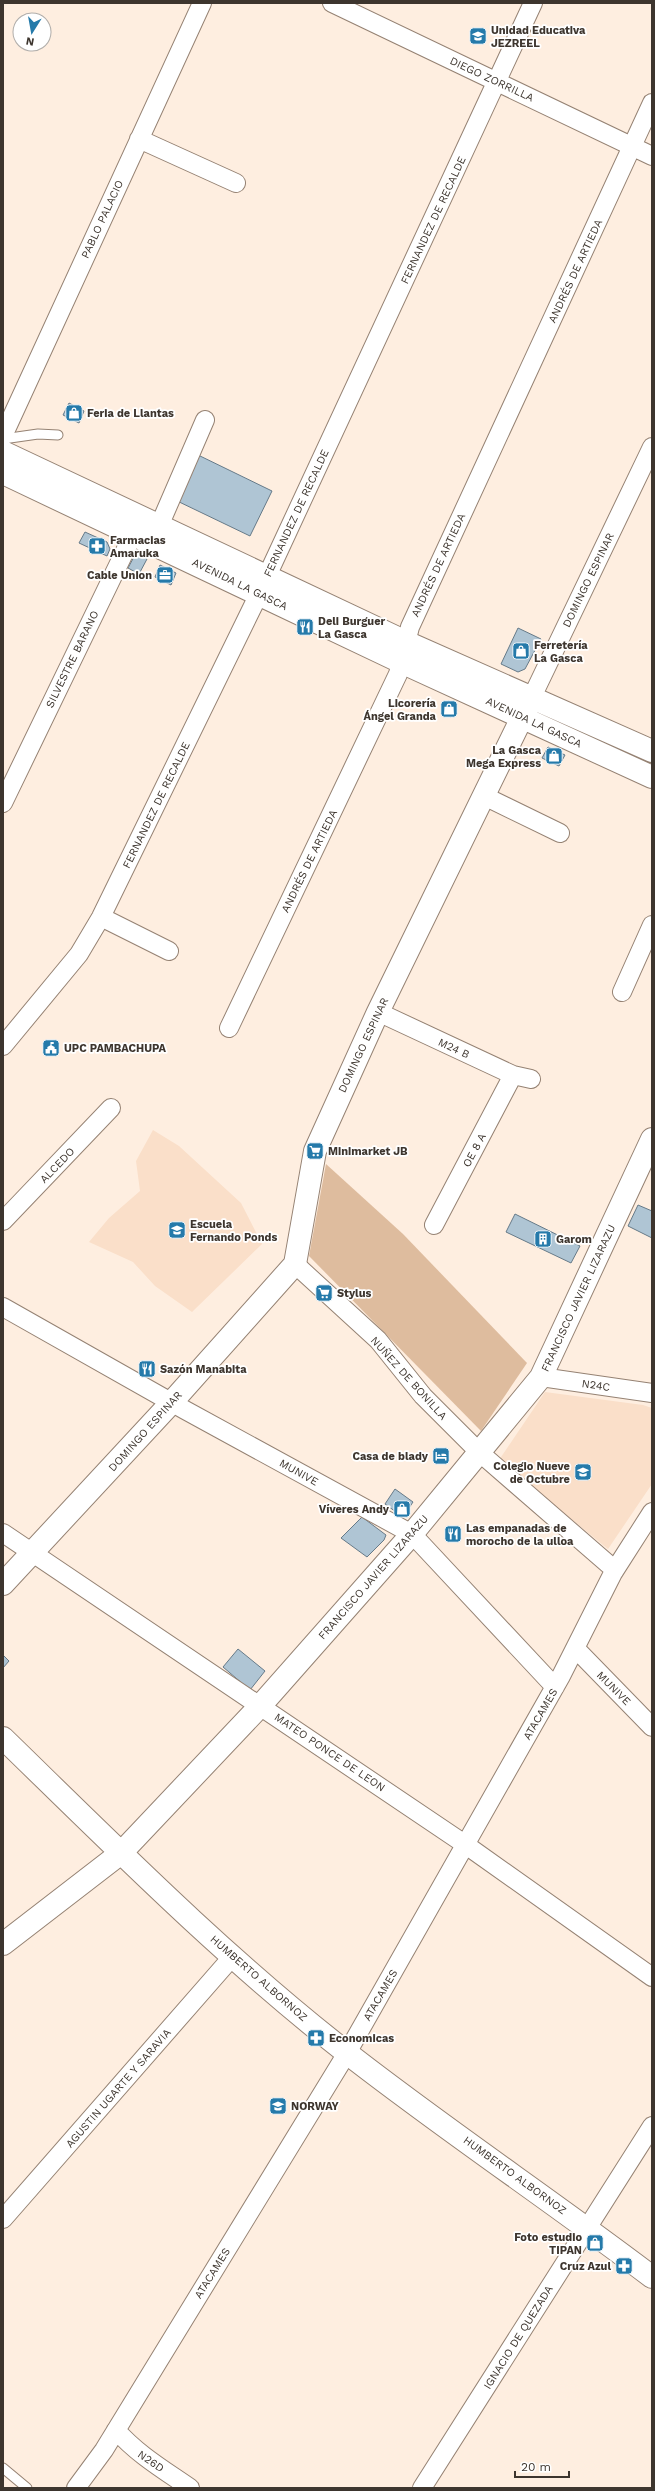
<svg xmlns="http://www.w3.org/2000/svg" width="655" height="2491" viewBox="0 0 655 2491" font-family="'Work Sans',sans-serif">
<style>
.built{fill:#fadfc9}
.green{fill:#debc9e}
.building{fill:#afc5d4;stroke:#667a88}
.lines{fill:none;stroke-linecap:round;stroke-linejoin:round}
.lane-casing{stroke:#958273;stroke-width:11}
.street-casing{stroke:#958273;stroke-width:20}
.secondary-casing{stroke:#958273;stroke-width:24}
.lane{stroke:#fff;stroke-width:9}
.street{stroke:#fff;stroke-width:18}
.secondary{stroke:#fff;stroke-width:22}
.labels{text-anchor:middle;stroke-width:3.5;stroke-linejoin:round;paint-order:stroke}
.poi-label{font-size:11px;font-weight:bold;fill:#3d352e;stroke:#fff;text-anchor:start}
.street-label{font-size:11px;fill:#3d352e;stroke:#fff}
</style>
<rect width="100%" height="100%" fill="#feeee0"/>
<!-- built -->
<path class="built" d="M153 1130 179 1146 241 1203 262 1244 192 1312 155 1286 133 1262 89 1242 109 1218 140 1191 136 1161Z
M545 1392 643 1405 652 1408V1484L608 1549 499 1460Z"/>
<!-- green -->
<path class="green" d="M326 1164 403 1234 527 1363 481 1431 309 1256Z"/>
<!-- building -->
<path class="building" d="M69 403 84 411 79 423 63 415Z
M196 454 272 491 250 536 173 499Z
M85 532 107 542 110 549 107 556 79 543Z
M136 553 147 559 139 574 128 568Z
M160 565 176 573 171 585 155 577Z
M518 628 541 639 525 669 518 672 501 664Z
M448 701 456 705 451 717 442 713Z
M548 747 565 755 559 766 542 758Z
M638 1205 652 1211V1238L628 1226Z
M515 1214 580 1246 571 1263 506 1232Z
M395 1489 413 1502 403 1517 385 1504Z
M362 1517 386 1535 384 1540 367 1557 341 1538Z
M238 1649 265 1671 250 1690 223 1667Z
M3 1655 9 1661 3 1668Z"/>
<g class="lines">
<defs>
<path id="lane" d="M3 439 38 434 58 435
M3 2468 27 2488"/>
<path id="street" d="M332 3 652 156
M139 139 236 183
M3 436 202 3
M160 524 205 420
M532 697 652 447
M484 796 560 833
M3 803 139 522
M101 917 169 951
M622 992 652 925
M378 1012 513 1075 531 1079
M229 1028 398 674 410 627 652 103
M3 1046 79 954 101 917 254 604 533 3
M3 1221 111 1108
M434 1225 513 1075
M295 1264 378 1340 423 1396 479 1452 615 1570
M3 1307 185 1410 412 1534 555 1687
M541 1377 652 1393
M3 1533 466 1845 652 1977
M576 1649 652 1727
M3 2219 233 1956
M116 2430C137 2454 164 2470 190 2488
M76 2488 104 2450 347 2053 561 1676 613 1573 652 1512
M422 2488 652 2126"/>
<path id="secondary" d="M3 452 406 642 652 751
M3 473 401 662 652 777
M3 1584 171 1403 295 1264 315 1151 378 1012 532 697
M3 1738C114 1846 225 1958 347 2053 447 2131 552 2201 652 2277
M3 1944 121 1853 139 1834 261 1705 412 1534 541 1377 652 1139"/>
</defs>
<!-- lane casing -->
<use href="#lane" class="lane-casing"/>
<!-- street casing -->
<use href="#street" class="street-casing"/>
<!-- secondary casing -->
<use href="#secondary" class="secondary-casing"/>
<!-- lane -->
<use href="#lane" class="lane"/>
<!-- street -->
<use href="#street" class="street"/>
<!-- secondary -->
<use href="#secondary" class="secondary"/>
</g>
<!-- icons -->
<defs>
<symbol id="school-square" viewBox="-11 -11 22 22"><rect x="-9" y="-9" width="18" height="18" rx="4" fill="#257aaa" stroke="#fff"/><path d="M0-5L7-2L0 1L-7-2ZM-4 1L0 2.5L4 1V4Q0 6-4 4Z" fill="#fff"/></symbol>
<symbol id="shop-square" viewBox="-11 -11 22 22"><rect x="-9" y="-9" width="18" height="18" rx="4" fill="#257aaa" stroke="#fff"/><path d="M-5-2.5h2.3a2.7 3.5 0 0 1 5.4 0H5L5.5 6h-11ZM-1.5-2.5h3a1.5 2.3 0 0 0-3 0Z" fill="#fff"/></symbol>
<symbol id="pharmacy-square" viewBox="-11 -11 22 22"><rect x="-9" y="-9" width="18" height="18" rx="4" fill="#257aaa" stroke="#fff"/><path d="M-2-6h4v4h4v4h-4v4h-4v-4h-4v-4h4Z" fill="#fff"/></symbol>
<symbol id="office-square" viewBox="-11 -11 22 22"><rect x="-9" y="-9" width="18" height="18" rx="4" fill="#257aaa" stroke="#fff"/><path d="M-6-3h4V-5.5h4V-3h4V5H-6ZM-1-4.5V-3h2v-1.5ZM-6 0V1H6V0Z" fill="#fff"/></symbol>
<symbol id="restaurant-square" viewBox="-11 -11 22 22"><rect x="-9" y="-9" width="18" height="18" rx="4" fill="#257aaa" stroke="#fff"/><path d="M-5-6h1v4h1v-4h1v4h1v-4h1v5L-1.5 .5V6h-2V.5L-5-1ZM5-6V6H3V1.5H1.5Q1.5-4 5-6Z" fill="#fff"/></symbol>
<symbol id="civic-square" viewBox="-11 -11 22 22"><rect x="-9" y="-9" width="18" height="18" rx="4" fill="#257aaa" stroke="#fff"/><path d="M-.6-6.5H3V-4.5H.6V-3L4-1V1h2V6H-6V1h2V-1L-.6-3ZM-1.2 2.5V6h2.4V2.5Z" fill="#fff"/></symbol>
<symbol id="supermarket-square" viewBox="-11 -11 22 22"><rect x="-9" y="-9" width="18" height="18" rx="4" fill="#257aaa" stroke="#fff"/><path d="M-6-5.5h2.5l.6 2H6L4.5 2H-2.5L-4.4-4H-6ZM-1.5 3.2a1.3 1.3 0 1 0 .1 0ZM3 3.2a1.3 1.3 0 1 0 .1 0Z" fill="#fff"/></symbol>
<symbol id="building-square" viewBox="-11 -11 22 22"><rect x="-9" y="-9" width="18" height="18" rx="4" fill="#257aaa" stroke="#fff"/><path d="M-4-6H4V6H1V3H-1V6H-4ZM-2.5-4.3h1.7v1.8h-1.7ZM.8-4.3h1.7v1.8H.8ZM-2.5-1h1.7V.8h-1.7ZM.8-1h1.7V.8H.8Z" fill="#fff"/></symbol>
<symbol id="hotel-square" viewBox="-11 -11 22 22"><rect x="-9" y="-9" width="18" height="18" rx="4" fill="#257aaa" stroke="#fff"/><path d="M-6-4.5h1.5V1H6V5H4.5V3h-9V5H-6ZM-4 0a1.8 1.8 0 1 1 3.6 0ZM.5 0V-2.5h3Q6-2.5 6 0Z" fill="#fff"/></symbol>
</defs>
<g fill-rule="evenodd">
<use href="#school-square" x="468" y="26" width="20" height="20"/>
<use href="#shop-square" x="64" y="403" width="20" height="20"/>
<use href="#pharmacy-square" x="87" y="536" width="20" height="20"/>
<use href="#office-square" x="155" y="565" width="20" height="20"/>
<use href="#restaurant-square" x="295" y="617" width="20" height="20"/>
<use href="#shop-square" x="511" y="641" width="20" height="20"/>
<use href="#shop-square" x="439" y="699" width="20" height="20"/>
<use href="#shop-square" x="544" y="746" width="20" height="20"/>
<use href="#civic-square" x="41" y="1038" width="20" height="20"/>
<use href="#supermarket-square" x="305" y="1141" width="20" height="20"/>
<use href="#school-square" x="167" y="1220" width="20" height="20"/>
<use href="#building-square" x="533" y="1229" width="20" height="20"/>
<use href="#supermarket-square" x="314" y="1283" width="20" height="20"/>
<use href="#restaurant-square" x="137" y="1359" width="20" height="20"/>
<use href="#hotel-square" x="431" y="1446" width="20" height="20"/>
<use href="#school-square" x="573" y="1462" width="20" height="20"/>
<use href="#shop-square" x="392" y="1499" width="20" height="20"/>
<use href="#restaurant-square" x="443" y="1524" width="20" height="20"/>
<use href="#pharmacy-square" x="306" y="2028" width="20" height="20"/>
<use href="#school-square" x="268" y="2096" width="20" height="20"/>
<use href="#shop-square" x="585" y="2233" width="20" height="20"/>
<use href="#pharmacy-square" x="614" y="2256" width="20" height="20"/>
</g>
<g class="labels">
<!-- poi labels -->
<g class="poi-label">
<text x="491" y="34">Unidad Educativa<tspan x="491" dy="13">JEZREEL</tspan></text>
<text x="87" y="417">Feria de Llantas</text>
<text x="110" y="544">Farmacias<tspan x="110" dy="13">Amaruka</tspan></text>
<text x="152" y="579" text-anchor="end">Cable Union</text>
<text x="318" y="625">Deli Burguer<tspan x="318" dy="13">La Gasca</tspan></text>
<text x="534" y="649">Ferretería<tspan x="534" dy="13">La Gasca</tspan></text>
<text x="436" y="707" text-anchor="end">Licorería<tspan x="436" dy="13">Ángel Granda</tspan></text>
<text x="541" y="754" text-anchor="end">La Gasca<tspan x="541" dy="13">Mega Express</tspan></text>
<text x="64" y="1052">UPC PAMBACHUPA</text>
<text x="328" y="1155">Minimarket JB</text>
<text x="190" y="1228">Escuela<tspan x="190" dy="13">Fernando Ponds</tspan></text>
<text x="556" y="1243">Garom</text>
<text x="337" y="1297">Stylus</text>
<text x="160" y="1373">Sazón Manabita</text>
<text x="428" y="1460" text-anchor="end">Casa de blady</text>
<text x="570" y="1470" text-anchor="end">Colegio Nueve<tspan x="570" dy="13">de Octubre</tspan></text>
<text x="389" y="1513" text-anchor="end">Víveres Andy</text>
<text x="466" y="1532">Las empanadas de<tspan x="466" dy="13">morocho de la ulloa</tspan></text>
<text x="329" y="2042">Economicas</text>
<text x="291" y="2110">NORWAY</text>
<text x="582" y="2241" text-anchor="end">Foto estudio<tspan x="582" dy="13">TIPAN</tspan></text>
<text x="611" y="2270" text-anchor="end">Cruz Azul</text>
</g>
<!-- street labels -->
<g class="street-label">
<text transform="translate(492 79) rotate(25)" y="4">DIEGO ZORRILLA</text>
<text transform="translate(102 219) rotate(-65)" y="4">PABLO PALACIO</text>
<text transform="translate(433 220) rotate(-65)" y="4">FERNANDEZ DE RECALDE</text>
<text transform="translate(575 271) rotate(-65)" y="4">ANDRÉS DE ARTIEDA</text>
<text transform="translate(296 513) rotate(-65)" y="4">FERNANDEZ DE RECALDE</text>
<text transform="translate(438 565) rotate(-65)" y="4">ANDRÉS DE ARTIEDA</text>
<text transform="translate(588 580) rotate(-64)" y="4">DOMINGO ESPINAR</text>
<text transform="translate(240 584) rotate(26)" y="4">AVENIDA LA GASCA</text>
<text transform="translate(72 659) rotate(-64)" y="4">SILVESTRE BARANO</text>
<text transform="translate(534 722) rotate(25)" y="4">AVENIDA LA GASCA</text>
<text transform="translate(156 805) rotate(-64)" y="4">FERNANDEZ DE RECALDE</text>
<text transform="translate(309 861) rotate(-64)" y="4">ANDRÉS DE ARTIEDA</text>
<text transform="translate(363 1045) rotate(-65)" y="4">DOMINGO ESPINAR</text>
<text transform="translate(454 1048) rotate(25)" y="4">M24 B</text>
<text transform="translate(474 1150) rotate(-62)" y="4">OE 8 A</text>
<text transform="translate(57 1165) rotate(-46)" y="4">ALCEDO</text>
<text transform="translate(578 1298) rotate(-65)" y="4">FRANCISCO JAVIER LIZARAZU</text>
<text transform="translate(409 1378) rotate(48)" y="4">NUÑEZ DE BONILLA</text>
<text transform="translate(596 1385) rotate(8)" y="4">N24C</text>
<text transform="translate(145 1431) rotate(-48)" y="4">DOMINGO ESPINAR</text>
<text transform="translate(299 1472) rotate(29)" y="4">MUNIVE</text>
<text transform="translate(373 1577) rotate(-49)" y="4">FRANCISCO JAVIER LIZARAZU</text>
<text transform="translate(614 1688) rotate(45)" y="4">MUNIVE</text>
<text transform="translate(540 1714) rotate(-60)" y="4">ATACAMES</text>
<text transform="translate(330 1752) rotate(34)" y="4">MATEO PONCE DE LEON</text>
<text transform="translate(259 1978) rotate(41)" y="4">HUMBERTO ALBORNOZ</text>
<text transform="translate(380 1995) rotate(-60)" y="4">ATACAMES</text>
<text transform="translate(118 2088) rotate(-49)" y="4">AGUSTIN UGARTE Y SARAVIA</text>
<text transform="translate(515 2175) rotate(36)" y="4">HUMBERTO ALBORNOZ</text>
<text transform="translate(212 2273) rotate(-58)" y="4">ATACAMES</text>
<text transform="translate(518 2337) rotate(-58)" y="4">IGNACIO DE QUEZADA</text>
<text transform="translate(151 2461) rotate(35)" y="4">N26D</text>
</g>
</g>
<!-- border -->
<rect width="655" height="2491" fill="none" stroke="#3d352e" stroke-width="8"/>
<!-- north arrow -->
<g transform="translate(32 32) rotate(191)"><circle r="19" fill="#ffffff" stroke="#b1aeab"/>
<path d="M0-3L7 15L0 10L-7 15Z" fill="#257aaa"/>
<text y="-6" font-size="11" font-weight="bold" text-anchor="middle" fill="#3d352e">N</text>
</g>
<!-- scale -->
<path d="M515 2471v6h54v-6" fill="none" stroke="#3d352e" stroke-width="2"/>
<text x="521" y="2471" font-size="12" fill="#3d352e" stroke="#ffffff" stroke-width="3" paint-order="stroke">20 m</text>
</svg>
